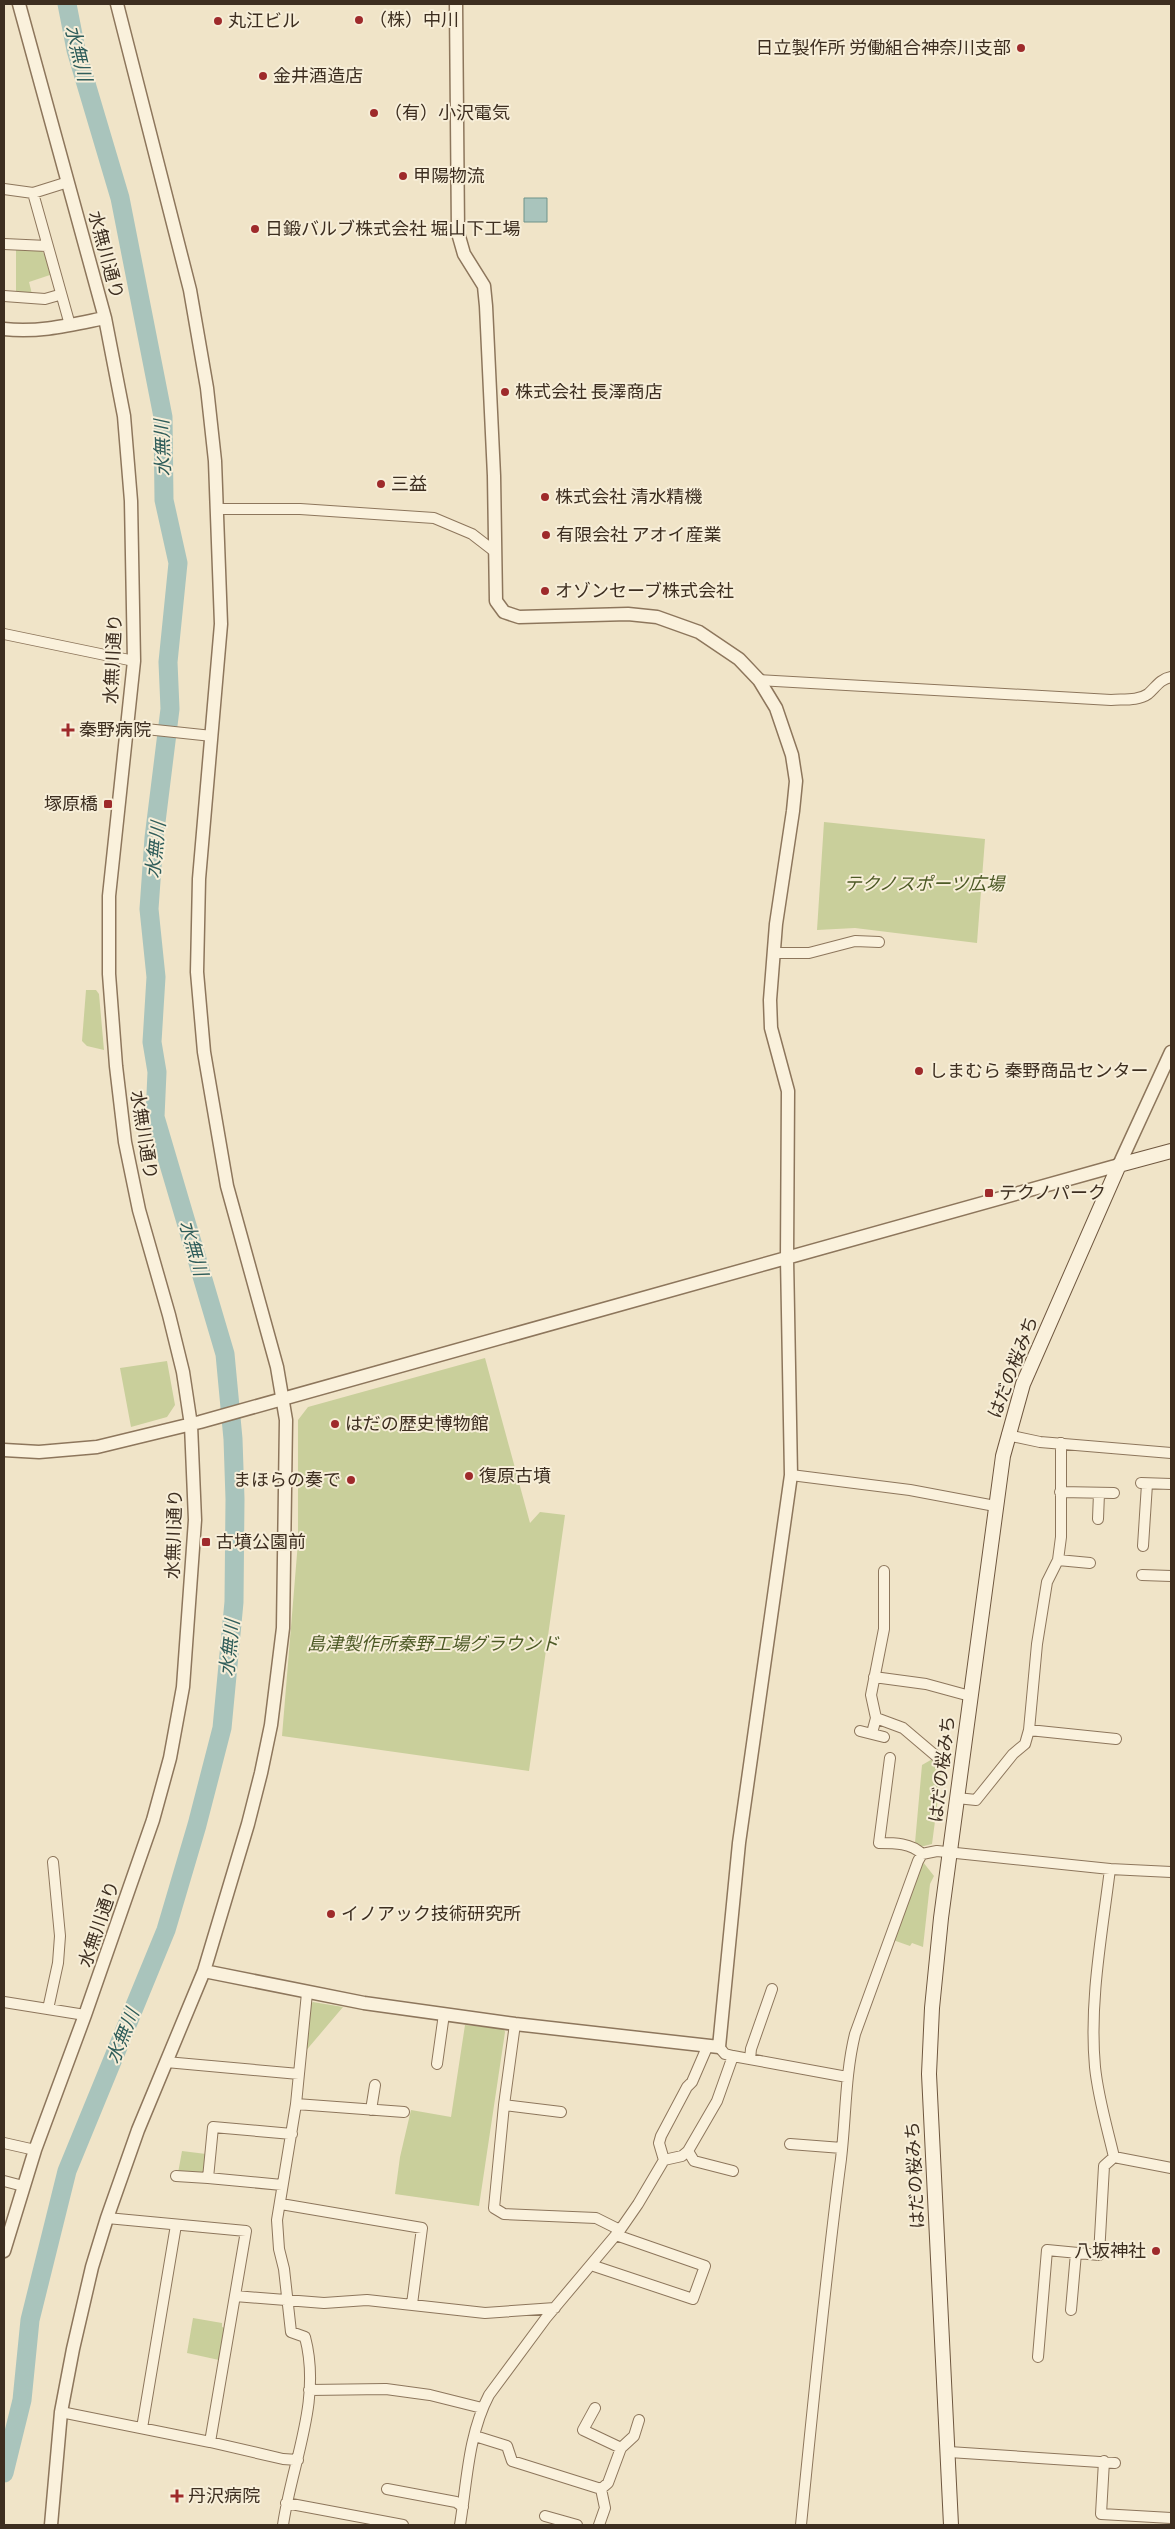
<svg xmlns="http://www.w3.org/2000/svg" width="1175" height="2529" viewBox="0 0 1175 2529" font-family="Literata,'Noto Sans JP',serif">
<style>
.green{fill:#c9cf9b}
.water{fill:#a9c4bc;stroke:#6f938a}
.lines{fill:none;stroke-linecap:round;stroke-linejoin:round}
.river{stroke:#a9c4bc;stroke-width:19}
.minor-casing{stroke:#8d765c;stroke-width:12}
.tertiary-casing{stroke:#8d765c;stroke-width:15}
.secondary-casing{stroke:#6f573f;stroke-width:16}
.minor{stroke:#faf1dc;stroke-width:10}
.tertiary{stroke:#faf1dc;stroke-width:12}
.secondary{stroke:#faf1dc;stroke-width:14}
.poi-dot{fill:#9e2a2b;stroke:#f7eed8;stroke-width:2}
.labels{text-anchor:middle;stroke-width:4;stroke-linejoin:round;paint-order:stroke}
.poi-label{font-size:18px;fill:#3d2e20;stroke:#f7eed8;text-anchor:start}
.street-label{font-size:18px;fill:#3d2e20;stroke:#f7eed8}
.park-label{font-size:18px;font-style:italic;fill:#4d5a26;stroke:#f7eed8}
.water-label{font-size:19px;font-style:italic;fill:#2f5d5a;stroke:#f7eed8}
</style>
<rect width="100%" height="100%" fill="#f0e4c8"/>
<!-- green -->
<path class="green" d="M16 248 41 250 45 255 50 275 29 282 32 294 16 293Z
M824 822 985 839 977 943 855 928 817 930Z
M86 990H96L99 994 104 1050 87 1046 82 1041Z
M485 1358 530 1523 540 1512 565 1515 529 1771 282 1736 298 1542V1420L308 1407Z
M167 1361 175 1405 167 1417 131 1427 120 1368Z
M936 1757 943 1760 932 1844 920 1847 915 1843 922 1765Z
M923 1862 934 1876 930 1884 923 1947 912 1943 910 1946 893 1940Z
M313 2002 343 2007 304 2053 310 2004Z
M465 2025 504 2029 505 2032 479 2206 395 2194 400 2157 411 2110 451 2117Z
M182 2151 206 2154 205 2171 201 2175 178 2173Z
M193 2318 222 2323V2327L225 2328 219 2360 187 2353Z"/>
<!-- water -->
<path class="water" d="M524 198H547V222H524Z"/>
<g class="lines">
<!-- river -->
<path class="river" d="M4 2473 22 2400 30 2320 67 2171 166 1930 197 1825 222 1728 234 1602 235 1499 233 1439 225 1354 155 1117 157 1072 152 1042 156 977 149 909 154 838 170 709 168 662 178 563 164 500 163 417 120 198 76 50 67 4"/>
<defs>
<path id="minor" d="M4 189 33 193 68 182
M33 193 70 325
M4 244 47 246
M4 296 45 299 59 295
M217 509H300L434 518 472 534 494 551
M4 634 134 661
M759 680 1111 700C1123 699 1138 701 1148 694 1156 687 1160 679 1171 677
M127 727 212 736
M773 953H809L855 941 879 942
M1007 1435 1040 1442 1171 1453
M791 1475 910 1490 995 1506
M1141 1483 1171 1484
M1060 1492 1114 1493
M1098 1519 1099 1493
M1143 1546 1147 1484
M1058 1560 1090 1563
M1142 1575 1171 1576
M874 1677 926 1684 970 1696
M876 1718 903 1728 936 1756
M1029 1730 1116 1739
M860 1731 884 1737
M872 1733 876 1718 871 1695 884 1629V1571
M890 1758 879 1843C895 1843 911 1843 922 1854
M957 1798 976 1800 1013 1754 1025 1744 1029 1730 1037 1644 1047 1582 1058 1560 1061 1537V1443
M1110 1869C1102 1934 1089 2002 1095 2067 1098 2097 1107 2127 1114 2157L1171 2168
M4 2002 85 2015
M48 2009 58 1963 60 1936 53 1862
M515 2024 504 2105 494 2208 504 2214 596 2218 620 2230
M719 2047 725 2054 733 2056 847 2077
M750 2059 751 2049 772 1989
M166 2062 299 2074
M437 2064 444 2014
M296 2104 404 2112
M504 2105 561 2112
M371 2110 375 2085
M4 2143 35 2150
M790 2144 842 2148
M688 2151 694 2161 733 2171
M664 2160 682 2156 688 2151 717 2101 733 2056
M176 2176 208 2178
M4 2181 23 2186
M282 2185 208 2178 213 2127 292 2134
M281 2204 422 2228 412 2304
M107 2218 246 2231 210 2442
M591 2265 693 2299 705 2266 616 2235
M235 2296 324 2303 367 2300 485 2313 555 2308
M1071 2310 1076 2253
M1038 2357 1047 2250 1099 2255 1104 2166 1114 2157
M309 2390 386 2389 430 2395 482 2408
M595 2408 583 2430 621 2448
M61 2412 210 2442 283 2459 298 2460
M142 2428 176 2225
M475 2436 507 2446 512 2461 601 2489
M949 2452 1115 2463
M1104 2461 1101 2514 1171 2518
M387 2489 456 2502 463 2507
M601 2489 608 2483 621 2448 634 2436 639 2420
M286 2503 403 2525
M545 2516 577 2525
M283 2525C292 2462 322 2401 305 2337L291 2332 284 2269 279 2249 277 2220 296 2104 307 1993
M460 2525C467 2482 468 2435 489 2395L546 2318 620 2230 638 2204 664 2160 659 2143 661 2136 687 2087 692 2082 708 2045
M599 2525 605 2508 601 2489
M801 2525C813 2403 825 2281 841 2159 846 2117 845 2075 855 2034L918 1861 922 1854 937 1851 1110 1869 1171 1872"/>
<path id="tertiary" d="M4 329C39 333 70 325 105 318
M4 1450 39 1452 97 1447 200 1422 1119 1165 1171 1052
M204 1971 364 2003 515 2024 719 2047 739 1843 791 1475 787 1258 788 1091 771 1028 770 1000 776 924 793 811 796 781 792 755 776 708 759 680 739 659 699 632 657 617 628 614 519 617 504 612 496 601 494 476 486 306 484 286 464 254 458 233 456 4
M4 2251 35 2150 85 2015 153 1820 170 1758 183 1687 195 1520 191 1425 183 1372 169 1315 139 1210 125 1142 116 1066 109 974V896L134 661 131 501 124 416 105 318 19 4
M51 2525 61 2412 73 2349 92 2267 107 2218 138 2130 204 1971 248 1824 261 1773 271 1725 283 1628 286 1420 277 1367 227 1186 204 1052 197 972 199 879 221 624 215 461 207 388 190 290 117 4"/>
<path id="secondary" d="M951 2525 929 2074 932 2008 941 1918 1003 1456 1023 1384 1119 1165 1171 1151"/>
</defs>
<!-- minor casing -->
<use href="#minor" class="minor-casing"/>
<!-- tertiary casing -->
<use href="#tertiary" class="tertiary-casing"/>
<!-- secondary casing -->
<use href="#secondary" class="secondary-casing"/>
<!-- minor -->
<use href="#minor" class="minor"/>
<!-- tertiary -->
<use href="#tertiary" class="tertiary"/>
<!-- secondary -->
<use href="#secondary" class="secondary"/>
</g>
<!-- markers -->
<g class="poi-dot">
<circle cx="359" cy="20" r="5"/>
<circle cx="218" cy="21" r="5"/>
<circle cx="1021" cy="48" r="5"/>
<circle cx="263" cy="76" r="5"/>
<circle cx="374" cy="113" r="5"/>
<circle cx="403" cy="176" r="5"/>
<circle cx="255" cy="229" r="5"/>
<circle cx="505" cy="392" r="5"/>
<circle cx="381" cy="484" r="5"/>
<circle cx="545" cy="497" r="5"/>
<circle cx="546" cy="535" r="5"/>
<circle cx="545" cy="591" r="5"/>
<path d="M65.5 722.5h5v5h5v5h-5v5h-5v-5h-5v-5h5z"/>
<rect x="103" y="799" width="10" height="10" rx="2.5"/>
<circle cx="919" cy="1071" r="5"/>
<rect x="984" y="1188" width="10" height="10" rx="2.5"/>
<circle cx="335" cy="1424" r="5"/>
<circle cx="469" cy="1476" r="5"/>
<circle cx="351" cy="1480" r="5"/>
<rect x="201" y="1537" width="10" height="10" rx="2.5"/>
<circle cx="331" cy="1914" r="5"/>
<circle cx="1156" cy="2251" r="5"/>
<path d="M174.5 2488.5h5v5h5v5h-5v5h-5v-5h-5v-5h5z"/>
</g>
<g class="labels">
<!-- poi labels -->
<g class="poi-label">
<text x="369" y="26">（株）中川</text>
<text x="228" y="27">丸江ビル</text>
<text x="1011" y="54" text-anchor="end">日立製作所 労働組合神奈川支部</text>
<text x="273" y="82">金井酒造店</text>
<text x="384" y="119">（有）小沢電気</text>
<text x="413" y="182">甲陽物流</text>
<text x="265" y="235">日鍛バルブ株式会社 堀山下工場</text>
<text x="515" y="398">株式会社 長澤商店</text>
<text x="391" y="490">三益</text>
<text x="555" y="503">株式会社 清水精機</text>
<text x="556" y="541">有限会社 アオイ産業</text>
<text x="555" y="597">オゾンセーブ株式会社</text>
<text x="79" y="736">秦野病院</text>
<text x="98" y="810" text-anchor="end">塚原橋</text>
<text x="929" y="1077">しまむら 秦野商品センター</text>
<text x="999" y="1199">テクノパーク</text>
<text x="345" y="1430">はだの歴史博物館</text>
<text x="479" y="1482">復原古墳</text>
<text x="341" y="1486" text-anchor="end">まほらの奏で</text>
<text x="216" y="1548">古墳公園前</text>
<text x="341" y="1920">イノアック技術研究所</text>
<text x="1146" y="2257" text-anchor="end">八坂神社</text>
<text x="188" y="2502">丹沢病院</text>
</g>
<!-- street labels -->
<g class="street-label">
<text transform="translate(106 255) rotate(75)" y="6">水無川通り</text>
<text transform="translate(113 659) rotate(-87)" y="6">水無川通り</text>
<text transform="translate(144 1135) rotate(81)" y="6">水無川通り</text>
<text transform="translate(1013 1367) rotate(-69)" y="6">はだの桜みち</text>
<text transform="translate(174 1534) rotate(-88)" y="6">水無川通り</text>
<text transform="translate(942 1769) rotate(-83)" y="6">はだの桜みち</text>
<text transform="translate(99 1924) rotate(-71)" y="6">水無川通り</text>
<text transform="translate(915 2175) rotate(-93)" y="6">はだの桜みち</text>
</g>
<!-- park labels -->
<g class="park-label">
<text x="924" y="890">テクノスポーツ広場</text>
<text x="433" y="1650">島津製作所秦野工場グラウンド</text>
</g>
<!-- water labels -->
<g class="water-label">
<text transform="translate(79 53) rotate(76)" y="7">水無川</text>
<text transform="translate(162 448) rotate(-92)" y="7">水無川</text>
<text transform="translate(155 850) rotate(-84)" y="7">水無川</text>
<text transform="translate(194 1248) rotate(74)" y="7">水無川</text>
<text transform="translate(229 1648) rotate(-84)" y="7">水無川</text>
<text transform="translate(122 2036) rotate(-68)" y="7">水無川</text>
</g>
</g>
<!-- border -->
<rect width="1175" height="2529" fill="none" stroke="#3d2e20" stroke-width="10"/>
</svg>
